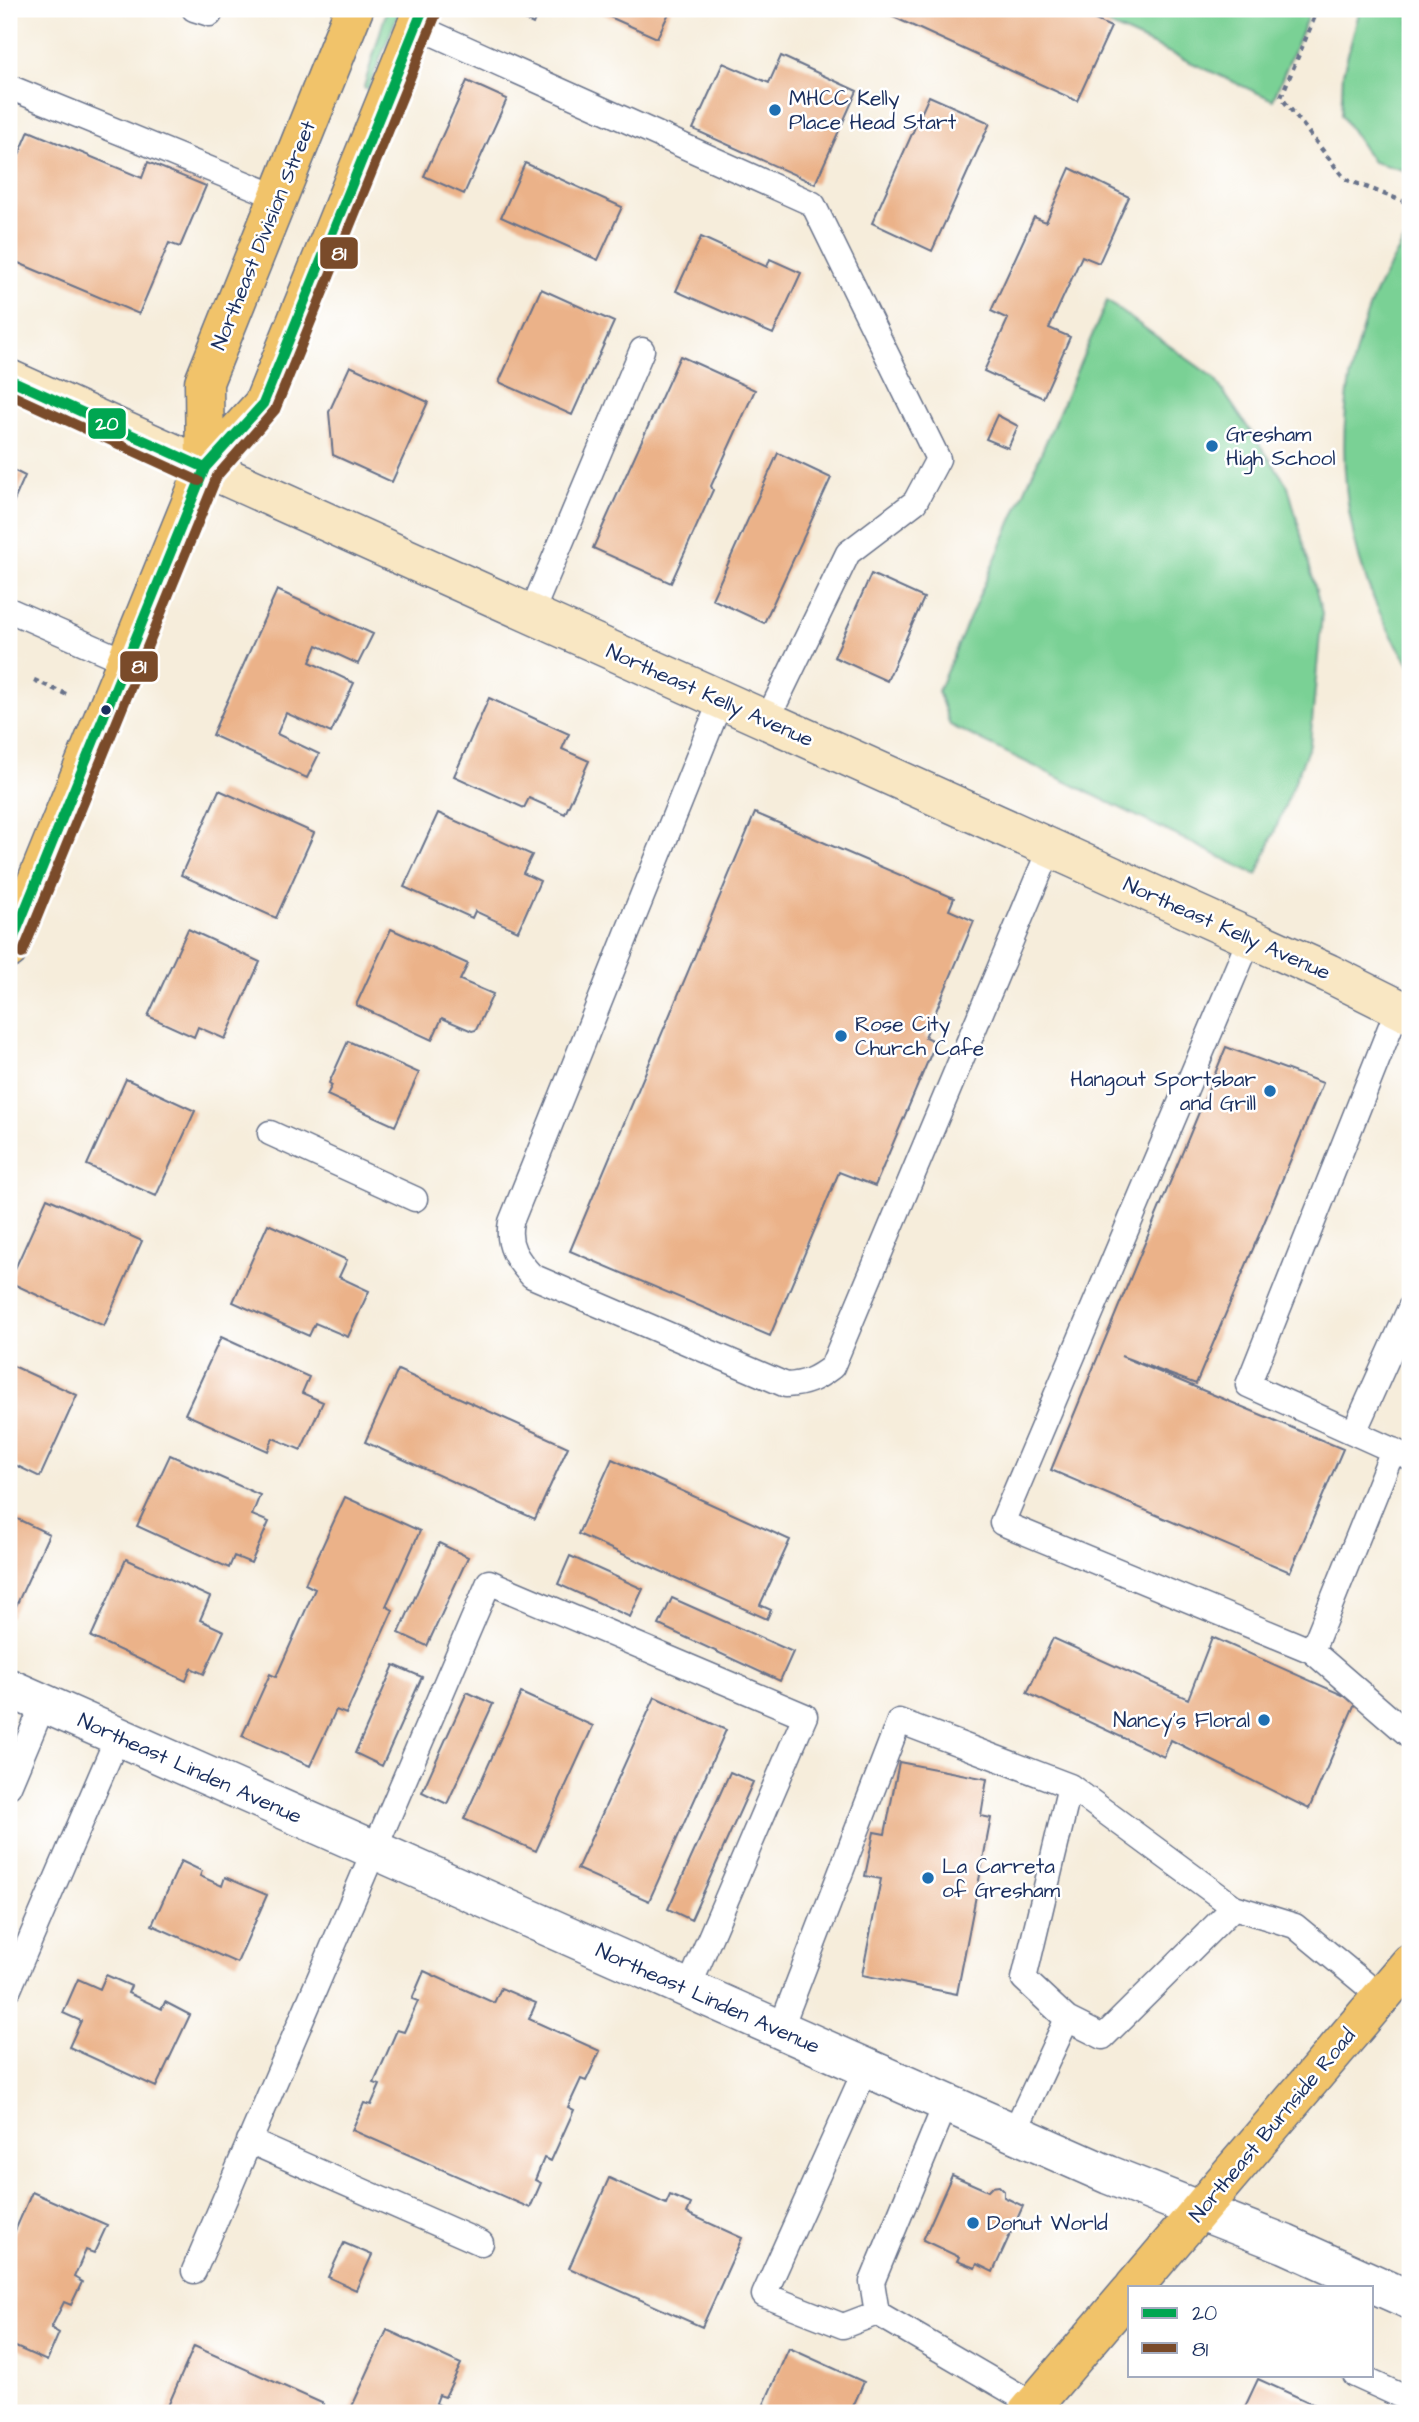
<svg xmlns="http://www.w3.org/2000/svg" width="1419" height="2422" viewBox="0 0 1419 2422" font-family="'Architects Daughter',sans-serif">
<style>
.green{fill:#7ad195;stroke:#4a807a;stroke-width:2}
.building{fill:#ebb289}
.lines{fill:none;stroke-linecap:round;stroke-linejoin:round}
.lane-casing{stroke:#68728a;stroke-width:27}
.street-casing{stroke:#68728a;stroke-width:41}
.secondary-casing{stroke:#68728a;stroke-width:41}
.primary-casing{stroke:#68728a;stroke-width:41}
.path{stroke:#68728a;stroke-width:4.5;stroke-dasharray:5 5;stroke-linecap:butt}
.lane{stroke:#fff;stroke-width:24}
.street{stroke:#fff;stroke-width:38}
.secondary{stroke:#f9e7c3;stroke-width:38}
.primary{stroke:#f1c36a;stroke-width:38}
.bus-1-casing{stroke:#fff;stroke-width:16}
.bus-2-casing{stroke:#fff;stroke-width:16}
.bus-1{stroke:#00a651;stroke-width:10}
.bus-2{stroke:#7a4b2a;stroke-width:10}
.poi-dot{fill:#1f6fb2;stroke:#fff;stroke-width:2.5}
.bus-dot{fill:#1b2f5e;stroke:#fff;stroke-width:2.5}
.labels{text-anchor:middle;stroke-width:5;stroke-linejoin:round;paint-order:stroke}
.poi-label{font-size:21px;fill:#1b2f5e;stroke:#fff;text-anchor:start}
.street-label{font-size:21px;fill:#1b2f5e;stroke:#fff}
.line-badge{stroke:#fff;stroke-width:2.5}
.badge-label{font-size:19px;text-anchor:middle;font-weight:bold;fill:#fff}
</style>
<rect width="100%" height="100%" fill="#fff"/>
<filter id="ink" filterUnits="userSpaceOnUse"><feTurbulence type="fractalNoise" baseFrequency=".0143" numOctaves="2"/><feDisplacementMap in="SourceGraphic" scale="14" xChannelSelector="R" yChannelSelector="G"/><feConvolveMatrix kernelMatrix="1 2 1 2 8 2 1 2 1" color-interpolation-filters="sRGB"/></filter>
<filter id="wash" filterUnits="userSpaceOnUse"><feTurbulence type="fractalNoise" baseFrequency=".00686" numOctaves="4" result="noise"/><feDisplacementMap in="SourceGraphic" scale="28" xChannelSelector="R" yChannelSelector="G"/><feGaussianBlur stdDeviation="1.57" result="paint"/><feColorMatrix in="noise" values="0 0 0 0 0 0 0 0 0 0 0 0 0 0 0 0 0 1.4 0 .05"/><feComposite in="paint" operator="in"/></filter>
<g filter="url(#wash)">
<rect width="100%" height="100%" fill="#f6eddb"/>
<!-- green -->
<path class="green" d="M387 9H400L368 89H365L364 87Z
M1074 9H1311L1273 100Z
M1360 9H1410V172L1373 162 1341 115 1343 73Z
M1409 233 1410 234V665C1337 560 1326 421 1371 303 1381 279 1395 256 1409 233Z
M1107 301 1214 378 1288 486 1322 613 1310 744 1257 875 950 725 938 691Z"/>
<g id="blocks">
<!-- building -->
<path class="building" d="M500 9H539L533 24Z
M592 9H671L657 38Z
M876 9H1071L1111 27 1077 101Z
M781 56 857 91 815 184 693 129 723 63 769 83Z
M467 81 507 99 464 194 424 176Z
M929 96 990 123 932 251 872 223Z
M29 131 142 178 148 162 206 186 180 247 169 243 139 314 9 259V178Z
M525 163 622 207 598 260 501 217Z
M1070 168 1129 197 1099 263 1082 256 1049 328 1070 337 1043 398 984 371 1008 319 991 311 1034 217 1046 222Z
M701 237 767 267 770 259 801 273 773 334 676 291Z
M541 289 614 322 572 415 499 382Z
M680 356 755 390 711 486 713 490 671 583 593 548Z
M350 366 428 402 392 482 333 455 329 412Z
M997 415 1018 426 1008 448 986 439Z
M778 453 831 478 764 623 712 599Z
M9 468 25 476 9 512Z
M871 574 924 598 887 681 834 657Z
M277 590 373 634 358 664 317 645 310 662 354 683 331 733 286 713 277 734 319 754 307 778 212 735Z
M489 698 569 734 562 749 589 761 565 814 529 798 524 808 454 776Z
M219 790 314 833 276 918 181 875Z
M438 813 532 855 523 873 540 881 518 931 475 911 472 918 404 887Z
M755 813 954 898 949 910 974 921 925 1037 936 1042 875 1186 839 1172 770 1336 570 1251Z
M188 929 260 962 225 1039 198 1027 194 1037 148 1016Z
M391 929 468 964 460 980 493 994 476 1030 472 1031 442 1018 432 1040 356 1005Z
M348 1041 419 1073 395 1126 327 1095 332 1085 329 1083Z
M1226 1047 1323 1083 1196 1384 1121 1356 1343 1449 1290 1572 1051 1470Z
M126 1079 195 1111 156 1196 87 1165Z
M47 1198 142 1241 104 1326 9 1282Z
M268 1224 347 1260 339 1277 369 1291 348 1337 315 1323 309 1336 233 1302Z
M221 1337 309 1377 302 1393 323 1402 301 1450 273 1438 268 1451 185 1414Z
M9 1364 77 1395 40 1477 9 1462Z
M398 1370 568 1447 535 1519 365 1442Z
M170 1455 260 1495 252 1515 269 1522 251 1563 234 1556 229 1568 137 1526Z
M612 1459 790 1540 760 1605 771 1610 767 1619 578 1534Z
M345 1497 420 1531 386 1606 393 1610 346 1714 336 1710 310 1766 242 1736 270 1674 276 1677 315 1589 305 1584Z
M9 1515 49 1534 11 1617 9 1616Z
M439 1543 468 1557 427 1646 399 1633Z
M570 1556 643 1589 630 1617 558 1584Z
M126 1559 210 1597 200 1620 224 1631 204 1674 191 1668 186 1681 91 1637Z
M672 1598 793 1652 780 1681 659 1625Z
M1212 1637 1356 1701 1309 1809 1171 1740 1164 1757 1027 1693 1053 1638 1188 1699Z
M394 1665 422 1677 382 1766 355 1753Z
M467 1692 493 1704 447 1804 422 1792Z
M521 1693 593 1726 536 1851 464 1819Z
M655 1697 726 1730 649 1901 577 1869Z
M899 1762 987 1779 981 1816 991 1818 957 1994 862 1975 881 1879 865 1876 874 1832 885 1834Z
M730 1772 753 1782 691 1920 668 1909Z
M181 1861 202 1871 200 1876 222 1886 225 1877 267 1895 237 1963 152 1925Z
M424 1971 494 2003 501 1988 536 2003 529 2019 600 2051 586 2081 581 2079 568 2107 574 2110 551 2161 544 2158 535 2180 541 2183 530 2208 352 2130 364 2103 371 2105 380 2085 374 2083 397 2030 404 2032 418 2001 412 1999Z
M106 1975 131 1986 128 1993 162 2009 165 2002 190 2015 156 2087 69 2047 81 2021 63 2013 78 1979 100 1989Z
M952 2175 988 2191 992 2187 999 2186 1004 2191V2197L1023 2206 993 2272 977 2264 975 2268 957 2261 959 2257 923 2240Z
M609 2178 666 2204 670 2195 691 2204 687 2213 742 2238 702 2327 569 2268Z
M32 2192 107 2225 94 2253 86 2250 74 2277 82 2282 71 2305 64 2302 51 2328 59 2333 47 2361 9 2344V2239L11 2240Z
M344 2243 372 2255 356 2290 328 2277Z
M387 2330 461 2364 445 2397 439 2395 436 2403 441 2406 438 2413H349Z
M194 2346 324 2404 320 2413H165Z
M789 2348 864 2382 850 2413H760Z
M1258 2379 1333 2413H1242Z"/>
</g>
</g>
<g filter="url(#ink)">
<use href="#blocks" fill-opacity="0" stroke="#68728a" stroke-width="2"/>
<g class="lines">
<defs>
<path id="lane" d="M194 9 210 14 212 9
M416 26 813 204 938 459 915 502 848 553 767 720
M9 87 278 197
M9 610 125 661
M531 614 642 350
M721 700 511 1222C506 1245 517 1260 532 1276L786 1385C806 1384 816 1379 832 1367L1050 848
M1250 938 1002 1523 1312 1651 1410 1736
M1398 1008 1248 1385 1410 1458
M270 1133 415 1199
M1354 1432 1410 1308
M1312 1651 1393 1450
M9 1786 44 1703
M1070 1786 1234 1907
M9 1989 118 1736
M780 2030 899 1721 1070 1786 1024 1979 1067 2019
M866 2068 764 2295 843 2326 877 2313
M946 2103 872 2282 877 2313 1045 2411
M1014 2133 1067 2019 1103 2037 1234 1907 1295 1926 1381 1997
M249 2141 481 2243
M194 2271 489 1582 805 1716 688 1989
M1355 2375 1410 2400"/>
<path id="street" d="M9 1688 1109 2175 1285 2244 1410 2300"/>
<path id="secondary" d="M9 379 1328 973 1410 1014"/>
<path id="primary" d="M205 468 204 382 354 9
M9 949 205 468 263 404 423 9
M1134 2287 1410 1963
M1027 2413 1130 2292"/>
</defs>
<!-- lane casing -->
<use href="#lane" class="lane-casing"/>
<!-- street casing -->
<use href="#street" class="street-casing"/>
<!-- secondary casing -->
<use href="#secondary" class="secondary-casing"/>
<!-- primary casing -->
<use href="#primary" class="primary-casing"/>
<!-- path -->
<path class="path" d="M1318 9 1281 97 1345 179 1410 204
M34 680 68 695"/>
<!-- lane -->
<use href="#lane" class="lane"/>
<!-- street -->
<use href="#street" class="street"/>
<!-- secondary -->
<use href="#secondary" class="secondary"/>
<!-- primary -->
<use href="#primary" class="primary"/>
<defs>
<path id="bus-1" d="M9 379 205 468
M9 949 205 468 263 404 423 9"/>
<path id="bus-2" d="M9 394 199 481
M22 954 217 476 275 410 436 14"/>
</defs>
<!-- bus-1 casing -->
<use href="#bus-1" class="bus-1-casing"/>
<!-- bus-2 casing -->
<use href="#bus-2" class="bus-2-casing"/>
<!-- bus-1 -->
<use href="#bus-1" class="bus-1"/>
<!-- bus-2 -->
<use href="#bus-2" class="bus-2"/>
</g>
</g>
<!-- markers -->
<g class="poi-dot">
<circle cx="775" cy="110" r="7"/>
<circle cx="1212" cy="446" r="7"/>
<circle cx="841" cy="1036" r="7"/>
<circle cx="1270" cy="1091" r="7"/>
<circle cx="1264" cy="1720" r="7"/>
<circle cx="928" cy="1878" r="7"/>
<circle cx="973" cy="2223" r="7"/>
</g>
<circle class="bus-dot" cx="106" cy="710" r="6"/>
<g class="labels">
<!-- poi labels -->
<g class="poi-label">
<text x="789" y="105">MHCC Kelly<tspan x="789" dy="24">Place Head Start</tspan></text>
<text x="1226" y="441">Gresham<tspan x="1226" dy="24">High School</tspan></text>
<text x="855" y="1031">Rose City<tspan x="855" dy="24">Church Cafe</tspan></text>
<text x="1256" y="1086" text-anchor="end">Hangout Sportsbar<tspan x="1256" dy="24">and Grill</tspan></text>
<text x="1250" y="1727" text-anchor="end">Nancy's Floral</text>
<text x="942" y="1873">La Carreta<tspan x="942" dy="24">of Gresham</tspan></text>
<text x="987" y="2230">Donut World</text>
</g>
<!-- street labels -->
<g class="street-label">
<text transform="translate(263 235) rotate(-68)" y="7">Northeast Division Street</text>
<text transform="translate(710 695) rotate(24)" y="7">Northeast Kelly Avenue</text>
<text transform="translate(1227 928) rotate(24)" y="7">Northeast Kelly Avenue</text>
<text transform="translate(190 1768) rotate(24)" y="7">Northeast Linden Avenue</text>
<text transform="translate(708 1998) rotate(24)" y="7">Northeast Linden Avenue</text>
<text transform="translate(1272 2125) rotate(-50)" y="7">Northeast Burnside Road</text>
</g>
</g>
<g class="line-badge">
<rect x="319" y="236" width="40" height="34" rx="7" fill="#7a4b2a"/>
<rect x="87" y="407" width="40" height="33" rx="7" fill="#00a651"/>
<rect x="119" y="650" width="40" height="33" rx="7" fill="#7a4b2a"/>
</g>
<g class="badge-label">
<text x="339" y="260">81</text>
<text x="107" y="430">20</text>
<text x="139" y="673">81</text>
</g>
<!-- margin -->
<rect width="1419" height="2422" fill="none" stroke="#fff" stroke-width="35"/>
<!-- legend -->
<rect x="1128" y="2286" width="245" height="91" fill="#ffffff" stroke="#a4acbf" stroke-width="2"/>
<rect x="1142" y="2308" width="35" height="10" fill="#00a651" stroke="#a4acbf" stroke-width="2"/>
<text x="1192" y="2320" font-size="21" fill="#1b2f5e">20</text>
<rect x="1142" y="2343" width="35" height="10" fill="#7a4b2a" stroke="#a4acbf" stroke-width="2"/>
<text x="1192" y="2356" font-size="21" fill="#1b2f5e">81</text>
</svg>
